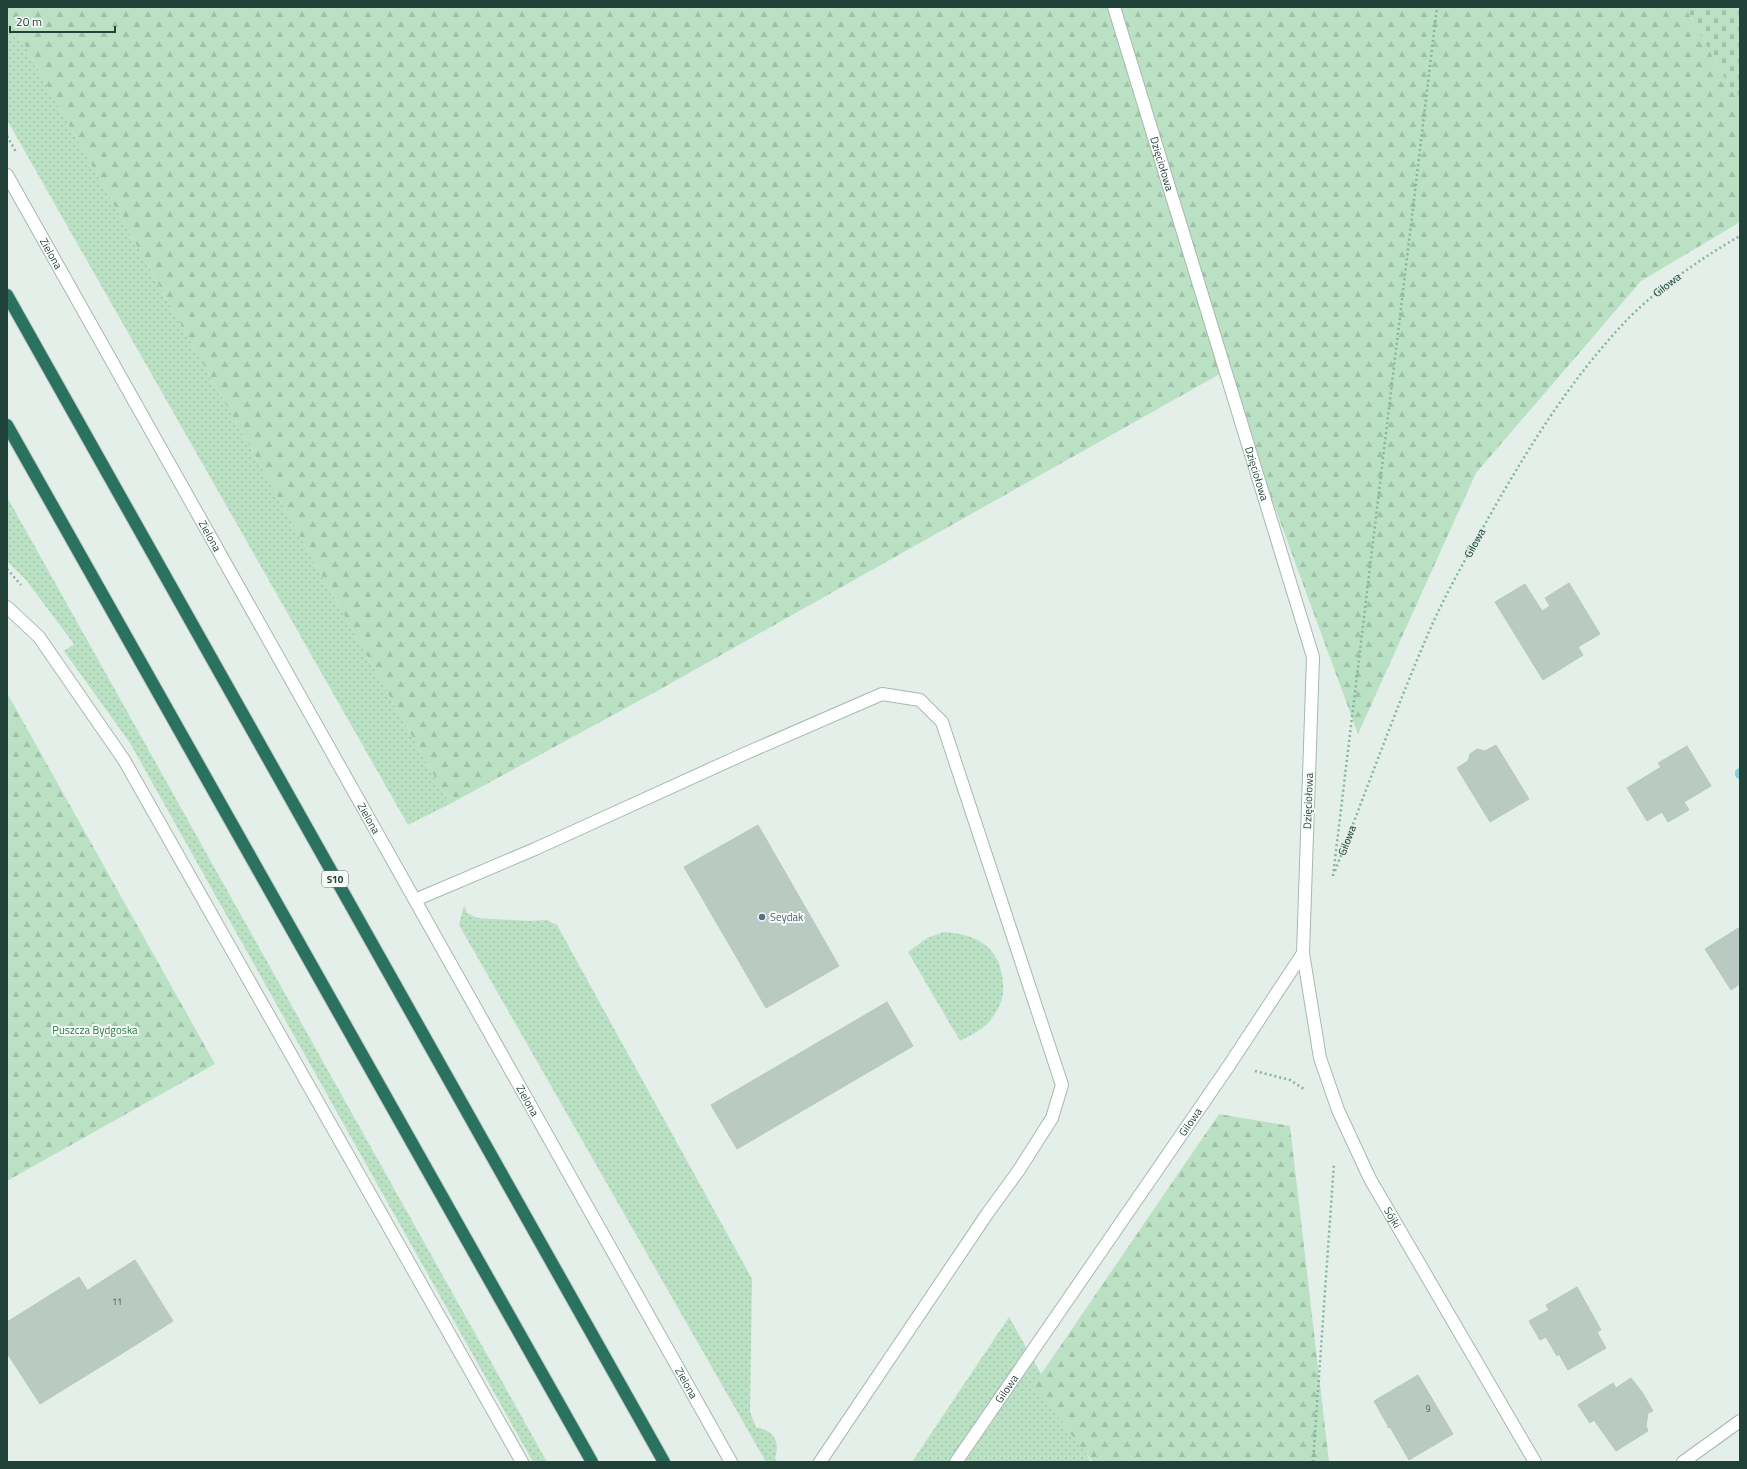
<svg xmlns="http://www.w3.org/2000/svg" width="1747" height="1469" viewBox="0 0 1747 1469" font-family="'Titillium Web',sans-serif">
<style>
.grass{fill:url(#grass-dots)}
.forest{fill:url(#forest-firs)}
.cemetery{fill:url(#cemetery-stones)}
.lines{fill:none;stroke-linecap:round;stroke-linejoin:round}
.stream{stroke:#88cfd8;stroke-width:10}
.building{fill:#b9cac2;stroke:#b5c9c0}
.service-casing{stroke:#a6b8b0;stroke-width:14}
.minor-casing{stroke:#a6b8b0;stroke-width:14}
.tertiary-casing{stroke:#a6b8b0;stroke-width:14}
.motorway-casing{stroke:#c1cac7;stroke-width:14}
.path{stroke:#81b5a2;stroke-width:2.5;stroke-dasharray:2 3;stroke-linecap:butt}
.service{stroke:#fff;stroke-width:12}
.minor{stroke:#fff;stroke-width:12}
.tertiary{stroke:#fff;stroke-width:12}
.motorway{stroke:#2a715f;stroke-width:12}
.service-dot{fill:#5c6f8a;stroke:#f5faf7;stroke-width:1.5}
.labels{text-anchor:middle;stroke-width:4;stroke-linejoin:round;paint-order:stroke}
.number-label{font-size:9px;fill:#47645a}
.shield{fill:#f5faf7;stroke:#617971;stroke-width:1}
.shield-label{font-size:10px;font-weight:bold;fill:#214238}
.street-label{font-size:11px;fill:#214238;stroke:#f5faf7}
.service-label{font-size:11px;fill:#4e5e75;stroke:#f5faf7;text-anchor:start}
.park-label{font-size:11px;fill:#287d44;stroke:#f5faf7}
</style>
<defs>
<pattern id="grass-dots" width="8" height="8" patternUnits="userSpaceOnUse"><rect width="8" height="8" fill="#bbe1c4"/><path d="M2 2h.1M6 6h.1" fill="none" stroke="#a0c2a9" stroke-width="1.8" stroke-linecap="round"/></pattern>
<pattern id="forest-firs" width="22" height="20" patternUnits="userSpaceOnUse"><rect width="22" height="20" fill="#bbe1c4"/><path d="M5 1l3.5 6h-7zM16 11l3.5 6h-7z" fill="#a0c2a9"/></pattern>
<pattern id="cemetery-stones" width="16" height="16" patternUnits="userSpaceOnUse"><rect width="16" height="16" fill="#bbe1c4"/><path d="M2 7V4a2 2 0 0 1 4 0v3zM10 15v-3a2 2 0 0 1 4 0v3z" fill="#a0c2a9"/></pattern>
</defs>
<rect width="100%" height="100%" fill="#e4efe9"/>
<!-- grass -->
<path class="grass" d="M7 14 450 804 408 825 7 120Z
M7 497 58 588 547 1462H533L130 743 64 651 74 644 26 580 7 561Z
M464 905 467 913 478 918 529 921 547 920 557 925 752 1279 750 1412 756 1427C772 1430 781 1441 775 1457L777 1462H766L459 925Z
M944 932C973 934 997 944 1002 975 1005 993 1003 1003 992 1018 985 1029 971 1035 960 1041L908 952 927 938Z
M1009 1317 1091 1462H912Z"/>
<!-- forest -->
<path class="forest" d="M7 7H1685L1740 105V222L1641 281 1476 473 1358 734 1225 371 666 686 450 804 7 14Z
M7 693 215 1064 7 1181Z
M1219 1114 1290 1126 1329 1462H1093L1033 1386Z"/>
<!-- cemetery -->
<path class="cemetery" d="M1685 7H1740V105Z"/>
<g class="lines">
<!-- stream -->
<path class="stream" d="M1740 773V774"/>
</g>
<!-- building -->
<path class="building" d="M1569 583 1600 634 1578 647 1583 655 1543 680 1495 602 1525 584 1542 611 1550 606 1545 598Z
M1496 745 1529 799 1490 822 1457 768 1468 761 1470 754 1477 749 1485 751Z
M1687 746 1711 786 1684 802 1689 810 1668 822 1662 812 1647 821 1627 788 1661 767 1658 763Z
M758 825 839 966 766 1008 684 867Z
M1740 927V984L1731 990 1705 949Z
M887 1002 913 1046 737 1149 711 1105Z
M135 1260 173 1321 126 1351 88 1290Z
M79 1277 126 1351 40 1404 7 1353V1322Z
M1577 1287 1601 1330 1597 1332 1606 1348 1568 1370 1559 1354 1557 1356 1546 1337 1540 1340 1529 1321 1549 1310 1546 1305Z
M1418 1375 1453 1434 1409 1460 1390 1427 1388 1428V1426L1374 1401Z
M1631 1378 1642 1392 1653 1411 1648 1413 1646 1426 1648 1431 1616 1451 1594 1420 1590 1423 1578 1405 1613 1383 1616 1388Z"/>
<g class="lines">
<defs>
<path id="service" d="M415 900 535 849 744 754 882 694 920 700 942 722 1062 1085 1052 1118 1019 1170 987 1214 820 1462
M1683 1462 1740 1421"/>
<g id="minor">
<path id="s2" d="M1114 7 1313 657 1303 953 1320 1058 1338 1110 1370 1179 1535 1462"/>
<path d="M7 607 39 637 124 760 522 1462"/>
<path id="s3" d="M956 1462 1228 1067 1303 953"/>
</g>
<g id="tertiary">
<path id="s4" d="M7 175 731 1462"/>
</g>
<path id="motorway" d="M7 295 664 1462
M7 425 592 1462"/>
</defs>
<!-- service casing -->
<use href="#service" class="service-casing"/>
<!-- minor casing -->
<use href="#minor" class="minor-casing"/>
<!-- tertiary casing -->
<use href="#tertiary" class="tertiary-casing"/>
<!-- motorway casing -->
<use href="#motorway" class="motorway-casing"/>
<!-- path -->
<g class="path">
<path d="M7 136 16 152"/>
<path d="M7 569 21 585"/>
<path id="s1" d="M1335 871C1365 794 1393 716 1425 641 1442 600 1464 562 1485 524 1525 453 1567 384 1623 324 1654 291 1701 258 1740 236"/>
<path d="M1333 876 1437 7"/>
<path d="M1255 1071 1290 1080 1304 1089"/>
<path d="M1313 1462 1334 1163"/>
</g>
<!-- service -->
<use href="#service" class="service"/>
<!-- minor -->
<use href="#minor" class="minor"/>
<!-- tertiary -->
<use href="#tertiary" class="tertiary"/>
<!-- motorway -->
<use href="#motorway" class="motorway"/>
</g>
<!-- markers -->
<circle class="service-dot" cx="762" cy="917" r="4"/>
<g class="labels">
<!-- number labels -->
<g class="number-label">
<text x="117" y="1305">11</text>
<text x="1428" y="1412">9</text>
</g>
<!-- shield labels -->
<rect class="shield" x="322" y="871" width="26" height="16" rx="3"/>
<g class="shield-label">
<text x="335" y="883">S10</text>
</g>
<!-- street labels -->
<g class="street-label">
<text dy="4" stroke="none"><textPath href="#s2" startOffset="164">Dzięciołowa</textPath></text>
<text dy="4" stroke="none"><textPath href="#s4" startOffset="90">Zielona</textPath></text>
<text dy="4" stroke="none"><textPath href="#s1" startOffset="681">Gilowa</textPath></text>
<text dy="4" stroke="none"><textPath href="#s2" startOffset="488">Dzięciołowa</textPath></text>
<text dy="4" stroke="none"><textPath href="#s4" startOffset="414">Zielona</textPath></text>
<text dy="4" stroke="none"><textPath href="#s1" startOffset="357">Gilowa</textPath></text>
<text transform="translate(1308 801) rotate(-88)" y="4">Dzięciołowa</text>
<text dy="4" stroke="none"><textPath href="#s4" startOffset="738">Zielona</textPath></text>
<text dy="4" stroke="none"><textPath href="#s1" startOffset="33">Gilowa</textPath></text>
<text dy="4" stroke="none"><textPath href="#s4" startOffset="1062">Zielona</textPath></text>
<text dy="4" stroke="none"><textPath href="#s3" startOffset="413">Gilowa</textPath></text>
<text dy="4" stroke="none"><textPath href="#s2" startOffset="1258">Sójki</textPath></text>
<text dy="4" stroke="none"><textPath href="#s4" startOffset="1386">Zielona</textPath></text>
<text dy="4" stroke="none"><textPath href="#s3" startOffset="89">Gilowa</textPath></text>
</g>
<!-- service labels -->
<g class="service-label">
<text x="770" y="921">Seydak</text>
</g>
<!-- park labels -->
<g class="park-label">
<text x="95" y="1034">Puszcza Bydgoska</text>
</g>
</g>
<!-- border -->
<rect width="1747" height="1469" fill="none" stroke="#214238" stroke-width="16"/>
<!-- scale -->
<path d="M10 26v6h105v-6" fill="none" stroke="#214238" stroke-width="2"/>
<text x="16" y="26" font-size="12" fill="#214238" stroke="#f5faf7" stroke-width="3" paint-order="stroke">20 m</text>
</svg>
